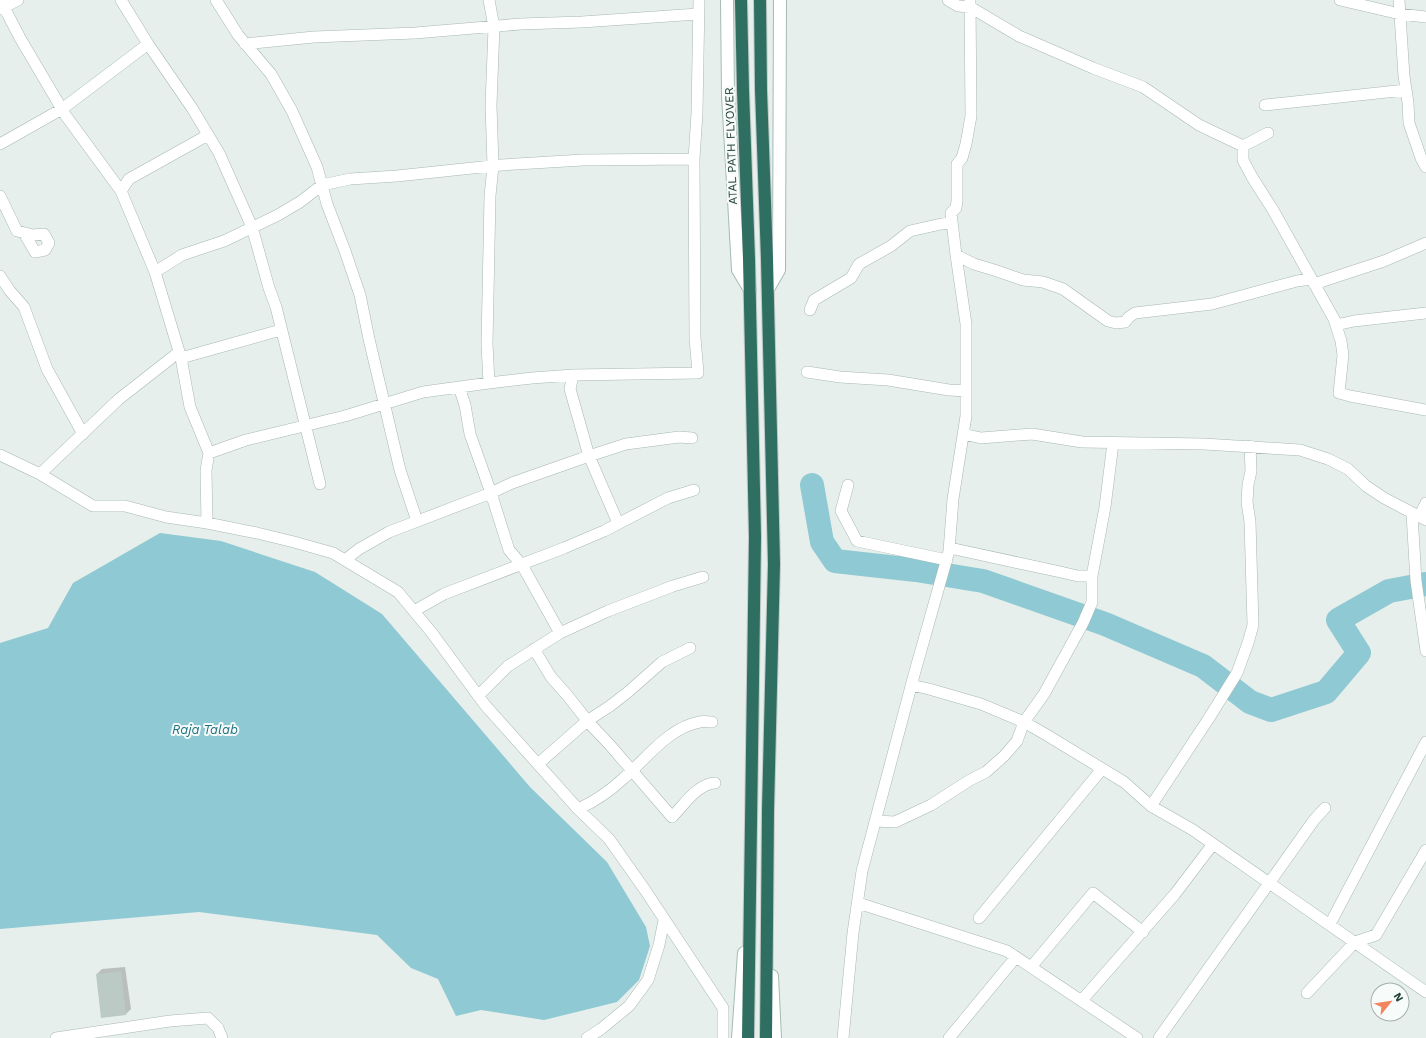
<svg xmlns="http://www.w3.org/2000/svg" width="1426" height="1038" viewBox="0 0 1426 1038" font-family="'Work Sans',sans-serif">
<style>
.water{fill:#8ec9d4}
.shadow{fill:#0003}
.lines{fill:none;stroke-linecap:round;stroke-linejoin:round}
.river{stroke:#8ec9d4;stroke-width:24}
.building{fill:#bbcac4}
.street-casing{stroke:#a8b8b2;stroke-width:12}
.secondary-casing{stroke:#a4bbb3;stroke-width:14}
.highway-casing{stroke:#c2cac8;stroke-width:14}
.street{stroke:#fff;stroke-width:11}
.secondary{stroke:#fff;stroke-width:12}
.highway{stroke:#2f6f62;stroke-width:12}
.labels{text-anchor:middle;stroke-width:4;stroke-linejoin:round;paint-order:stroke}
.street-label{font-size:12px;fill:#24423a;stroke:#f7fbf9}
.water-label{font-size:13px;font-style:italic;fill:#1c6f80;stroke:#f7fbf9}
</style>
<rect width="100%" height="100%" fill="#e6efeb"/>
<!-- water -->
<path class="water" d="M160 533 221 541 315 572 382 614 530 787 607 862 646 927 650 946 639 980 617 1002 544 1020 481 1010 456 1016 438 979 411 968 377 935 199 912 0 929V643L48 628 73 583Z"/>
<!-- shadow -->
<path class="shadow" d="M125 967 131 1009 126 1014 97 974 102 969Z"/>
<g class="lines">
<!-- river -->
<path class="river" d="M812 485 822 542 835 561 916 570 983 581 1105 624 1203 666 1250 702 1271 710 1326 692 1359 653 1338 620 1389 591 1426 584"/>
</g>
<!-- building -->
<path class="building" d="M121 971 126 1015 101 1018 96 974Z"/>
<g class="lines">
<defs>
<path id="street" d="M2 0 4 7 20 38 66 116 121 191 155 272 181 358 190 407 209 453 206 470 207 523
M121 0 148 44 192 108 219 153 252 227 269 288 276 307 320 484
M216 0 238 35 271 74 292 111 317 167 327 204 345 251 360 295 369 339 400 470 417 521
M948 0 958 6 970 7 1019 36 1093 68 1143 87 1199 125 1243 146
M1340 0 1400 14 1426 17
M1399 0 1404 76 1408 103 1409 123 1421 158 1426 167
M0 9 18 0
M245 44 314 37 415 33 521 24 582 22 698 14
M1265 105 1406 90
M0 144 62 109 148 44
M1243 146V160L1252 177 1273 210 1334 319 1341 341 1343 355 1339 393 1350 396 1426 410
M1243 146 1268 133
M121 191 129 179 208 135
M0 196 17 231 33 235 44 234 49 243 45 250 35 252 24 233
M956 255 974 264 994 270 1023 280 1043 282 1063 289 1108 321 1116 323 1125 322 1129 317 1135 313 1212 304 1297 281 1311 279
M155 272 182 255 224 241 278 215 300 202 322 185 350 179 397 176 501 165 583 160 694 159
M0 276 10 291 24 307 47 369 83 434
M1314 284 1384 261 1426 243
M810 310 814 300 851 278 859 264 891 246 910 231 941 224 952 223
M1336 325 1354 321 1426 313
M181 358 281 330
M807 372 840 377 888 380 949 390 966 391
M573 375 570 389 589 456 618 523
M489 383 487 344 490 196 493 166 491 105 494 27 489 0
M459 387 465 405 470 434 491 493 509 550 522 565 560 633
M963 434 981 438 1032 434 1082 442 1204 444 1300 450 1328 459 1348 469 1366 486 1384 498 1426 520
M209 453 246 440 345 416 423 392 489 383 532 378 573 375 698 373 695 338 694 159 697 113 699 0
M0 455 40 474 93 506H125L166 517 207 523 257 533 294 542 333 553 398 592 432 633 485 705 578 809 609 839 645 890 723 1008V1038
M40 474 119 399 179 352
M848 485 841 511 857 541 947 560
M1412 514 1416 581 1426 651
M1419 517 1426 503
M950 548 1056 571 1078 576H1092
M345 560 359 549 389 532 491 493 512 483 589 456 626 444 679 437 692 438
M414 611 444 594 564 548 604 531 668 498 694 490
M534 649 551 677 567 695 590 724 609 744 672 817C684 805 697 784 715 783
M911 685 929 689 981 704 1024 722 1045 734 1124 782 1151 806 1193 830 1426 992
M478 696 508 666 560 633 608 611 673 586 703 577
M538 764 587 721 610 706 628 692 662 662 690 648
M1151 806 1209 718 1237 673 1248 643 1253 625 1250 522 1247 502 1248 485 1251 471 1250 446
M578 809C596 801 610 791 624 778 646 759 669 727 700 722 703 721 708 722 712 722
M875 821 895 822 931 805 970 780 986 772 1004 756 1017 741 1024 722 1044 694 1083 623 1092 602V576L1105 507 1113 443
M858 903 1007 951 1137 1038
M979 918 1102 769
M1330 924 1426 742
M1031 967 1093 893 1143 932
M1307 993 1355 942 1376 935 1426 850
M1082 1000 1175 894 1213 844
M56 1038 170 1021 208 1018 218 1028 222 1038
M587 1038 601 1029 629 1006 648 980 659 945 664 920
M843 1038 853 933 862 871 914 675 949 551 953 499 966 416V324L956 255 951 213 956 208 957 201V164L962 158 966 144 971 116 970 0
M949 1038 1016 957
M1159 1038 1314 820 1325 808"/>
<path id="secondary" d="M727 0 728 95 738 270 750 290
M768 289 779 270 780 0
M772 976 775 1038
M738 1038 744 953"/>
<path id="highway" d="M741 0 743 90 749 259 755 537 748 1038
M760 0 761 90 767 259 774 564 768 810 766 1038"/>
</defs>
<!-- street casing -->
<use href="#street" class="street-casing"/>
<!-- secondary casing -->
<use href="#secondary" class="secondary-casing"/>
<!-- highway casing -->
<use href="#highway" class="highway-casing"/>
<!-- street -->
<use href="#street" class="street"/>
<!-- secondary -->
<use href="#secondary" class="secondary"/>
<!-- highway -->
<use href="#highway" class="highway"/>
</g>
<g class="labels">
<!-- street labels -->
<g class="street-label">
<text transform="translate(731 146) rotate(-92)" y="4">ATAL PATH FLYOVER</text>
</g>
<!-- water labels -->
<g class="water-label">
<text x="205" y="734">Raja Talab</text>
</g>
</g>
<!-- north arrow -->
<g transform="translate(1390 1002) rotate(60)"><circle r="19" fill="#f7fbf9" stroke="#a3b1ad"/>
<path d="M0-3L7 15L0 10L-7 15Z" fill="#f4845f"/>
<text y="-6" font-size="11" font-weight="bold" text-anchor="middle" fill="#24423a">N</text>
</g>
</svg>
